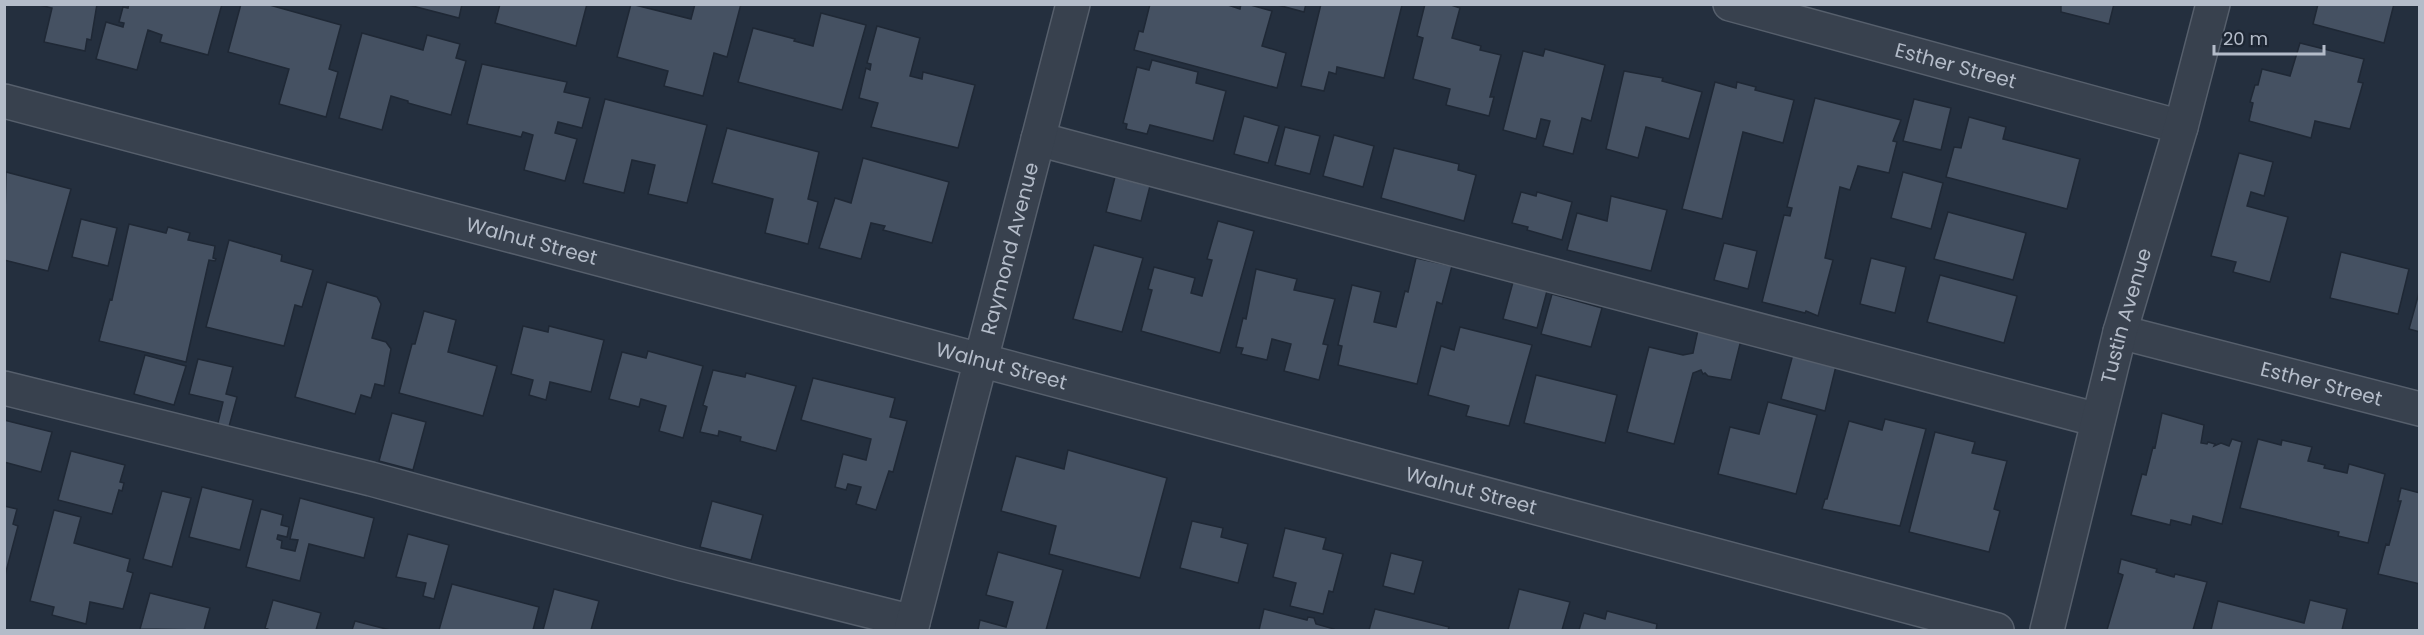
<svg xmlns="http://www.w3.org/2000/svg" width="2424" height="635" viewBox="0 0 2424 635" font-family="Poppins,sans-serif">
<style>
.building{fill:#455162;stroke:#1f2835;stroke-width:1.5}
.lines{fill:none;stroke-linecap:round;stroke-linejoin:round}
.minor-casing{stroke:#565f6c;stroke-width:36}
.minor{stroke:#38414e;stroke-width:33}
.labels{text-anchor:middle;stroke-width:4.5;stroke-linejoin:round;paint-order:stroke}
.street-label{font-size:20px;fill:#b4bcc9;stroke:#1d2633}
</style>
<rect width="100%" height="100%" fill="#242f3e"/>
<!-- building -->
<path class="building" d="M36 4H97L91 40 87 39 85 51 44 42 52 8Z
M129 4H222L208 55 160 42 162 35 148 30 137 70 96 59 106 22 123 27 124 23 119 22 123 7 128 8Z
M241 4H266L341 25 329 69 338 72 326 117 279 104 289 69 228 52Z
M405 4H462L459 18Z
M500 4H587L576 46 495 23Z
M631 4 691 19 695 4H741L727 57 714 53 703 96 664 86 668 71 617 57Z
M1150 4H1225L1240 9 1241 4H1247L1272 11 1262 46 1286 53 1277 88 1134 50 1139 31 1143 32Z
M1274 4H1306L1304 12Z
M1321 4 1402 5 1384 78 1337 67 1336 74 1329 72 1324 91 1301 86Z
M1425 4H1448L1460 8 1452 38 1481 46 1480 50 1501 55 1490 97H1494L1489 116 1446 105 1450 89 1413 79 1423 38 1417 36Z
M2061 4H2114L2109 24 2061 12Z
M2318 4H2394L2384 43 2313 24Z
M821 13 866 25 842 110 738 82 753 28 795 39 794 41 813 46Z
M877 26 920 38 910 76 922 79 923 72 975 85 958 148 871 127 878 103 859 98 866 68 870 70 871 64 867 63Z
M362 33 423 50 427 35 460 44 456 58 466 61 451 115 408 103V101L391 96 382 130 339 118Z
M2300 43 2364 59 2358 82 2363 83 2350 129 2315 121 2311 138 2249 121 2253 103 2250 102 2255 85H2258L2262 69 2290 76Z
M1545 49 1605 65 1591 121 1582 118 1573 154 1543 146 1550 121 1541 119 1536 139 1503 130 1523 51 1543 56Z
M1152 60 1198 72 1196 83 1226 91 1213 141 1150 125 1147 134 1126 129 1127 124 1123 123 1137 67 1149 70Z
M482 64 567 82 564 92 590 98 582 128 558 122 555 133 577 139 565 181 524 170 533 135 523 132 521 137 467 124Z
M1624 71 1663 78 1662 81 1702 92 1689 139 1646 127 1638 158 1606 149Z
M1715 82 1736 88 1737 82 1756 87 1755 90 1794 100 1783 143 1743 132 1722 219 1682 209Z
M1815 98 1901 120 1893 141 1897 142 1889 173 1858 166 1850 190 1840 187 1825 258 1833 260 1818 316 1806 311 1805 313 1762 302 1784 215 1790 216 1792 208 1787 207Z
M605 99 707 125 687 203 648 194 655 165 632 160 624 193 583 183Z
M1914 99 1951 108 1941 150 1903 141Z
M1244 116 1279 126 1268 163 1234 154Z
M1969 117 2006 127 2003 139 2080 159 2067 209 1946 177 1954 147 1961 148Z
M1285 127 1320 136 1310 174 1275 165Z
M727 128 819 152 808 199 818 202 808 244 765 233 773 199 712 183Z
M1334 135 1374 146 1363 187 1323 176Z
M1394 148 1459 164 1458 170 1476 175 1464 221 1381 198Z
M2239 153 2273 162 2264 196 2251 192 2247 206 2288 217 2270 282 2233 272 2236 262 2211 256Z
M863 158 949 182 932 243 883 230 885 226 871 223 861 259 819 248 835 198 851 203Z
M6 172 71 189 48 271 4 260Z
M1903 172 1943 183 1931 229 1891 218Z
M1115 177 1150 186 1141 221 1106 212Z
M1521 192 1536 196 1537 192 1572 202 1562 240 1527 230 1528 227 1512 223Z
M1611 196 1667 210 1651 271 1567 250 1577 213 1607 221Z
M1948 212 2026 233 2013 280 1934 259Z
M81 219 117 228 108 266 72 257Z
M1218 221 1254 231 1220 353 1141 331 1152 290 1148 289 1154 267 1195 278 1191 293 1202 296 1212 260 1207 259Z
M129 224 166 233 168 227 190 233 188 240 215 246 213 258 216 259 215 261 209 260 186 362 99 341 110 299 112 300Z
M229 240 282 255 281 261 313 270 302 307 295 305 284 346 206 327Z
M1724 243 1757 251 1748 289 1714 280Z
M1094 245 1143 258 1122 332 1073 319Z
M2341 252 2409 269 2398 314 2330 298Z
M1416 258 1452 266 1442 304 1437 302 1417 384 1338 365 1342 346 1338 345 1352 285 1381 292 1374 322 1396 327 1405 291 1408 292Z
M1871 258 1906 267 1895 313 1860 304Z
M1256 269 1297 279 1294 290 1335 299 1323 344 1328 345 1319 380 1284 371 1291 344 1272 339 1267 360 1241 354 1243 348 1236 347 1243 318 1246 319Z
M1940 275 2017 296 2004 343 1927 322Z
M327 282 377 297 381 304 372 338 386 342 391 349 384 386 375 384 371 398 361 395 355 414 295 397Z
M1513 282 1547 291 1537 328 1503 319Z
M2420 289V332L2409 329Z
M1552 294 1602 308 1591 347 1541 334Z
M424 311 456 320 448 352 497 366 483 416 399 393 412 344H415Z
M523 326 548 332 549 326 604 340 591 392 550 382 546 400 529 395 533 380 511 374Z
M1460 327 1532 345 1509 426 1466 416 1469 406 1428 395 1441 346 1454 350Z
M1698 330 1741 340 1731 380 1708 376 1705 373 1703 374 1701 370 1693 373 1674 444 1627 432 1649 347 1683 355 1693 353Z
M648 351 703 366 683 438 659 431 666 406 641 399 639 407 609 399 622 352 646 358Z
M1793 354 1836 366 1825 411 1781 399Z
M145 355 186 366 174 405 134 394Z
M198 359 233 367 226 394 237 397 227 434 216 431 223 402 189 394Z
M713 370 745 377 746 373 796 386 776 451 740 441 741 437 719 431 718 436 700 432 707 407 703 405Z
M1536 375 1617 395 1605 443 1524 423Z
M813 378 895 398 890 417 907 421 893 472 889 471 876 510 856 504 861 487 848 484 846 490 835 487 843 454 866 460 871 439 801 420Z
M1768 402 1817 415 1796 494 1718 474 1730 427 1759 434Z
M392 413 426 422 413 470 379 461Z
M2162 413 2204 425 2201 443 2207 444 2208 442 2215 444 2214 446 2221 443 2229 446 2232 439 2242 442 2222 524 2193 516 2191 525 2171 520 2170 525 2131 515 2142 474 2146 475 2153 447 2155 448Z
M1885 419 1926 429 1900 526 1822 509 1825 499H1827L1849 421 1882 430Z
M4 420 52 432 41 472 4 462Z
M1935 432 1975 442 1972 453 2007 461 1994 509 2000 511 1989 552 1909 532Z
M2258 439 2281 445 2282 440 2312 447 2308 461 2325 465 2324 468 2347 473 2349 464 2385 474 2368 543 2338 536 2339 532 2240 508Z
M1068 450 1167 478 1140 578 1049 554 1056 526 1001 511 1016 456 1064 469Z
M71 451 125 465 120 482 124 483 122 491 119 490 112 514 58 500Z
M202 487 253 500 240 550 189 537Z
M2401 488 2420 493V584L2378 574 2386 544 2389 545 2401 501H2398Z
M162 491 191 498 172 567 143 559Z
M300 498 374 518 364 558 309 544 300 581 246 567 261 509 283 515 281 525 289 527 287 537 278 535 277 539 282 541 281 548 295 551 298 540 290 539Z
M712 501 763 515 751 560 700 547Z
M4 506 17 509 13 524 18 526 4 579Z
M54 510 81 517 74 543 130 559 127 571 133 573 123 609 90 602 86 624 52 615 54 607 30 601Z
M1192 521 1223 528 1221 537 1248 544 1238 583 1180 568Z
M1285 528 1326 538 1323 549 1343 554 1333 592 1329 591 1323 614 1290 606 1296 583 1273 577Z
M408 534 449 545 434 599 423 596 426 583 396 577Z
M998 552 1063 570 1046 630H978L980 620 1006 627 1013 602 986 595Z
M1391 553 1423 561 1414 594 1383 586Z
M2121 559 2157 569 2156 572 2174 577 2175 574 2207 582 2193 630H2107L2123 575 2118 573Z
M452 584 539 607 533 630H439Z
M554 589 599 601 591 630H543Z
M1519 589 1570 602 1562 630H1508Z
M150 593 210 608 204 630 140 629Z
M273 600 321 613 316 630H270L265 628Z
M2310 600 2347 609 2342 630H2211L2218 601 2304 623Z
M1264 609 1307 620 1308 617 1314 618 1316 624 1334 629V630H1259Z
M1375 609 1449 627 1448 630H1369Z
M1607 611 1657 624 1656 630H1579L1584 613 1605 619Z
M355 621 390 630H352Z"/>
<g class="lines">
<defs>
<g id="minor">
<path id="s1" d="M1730 4 2181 127"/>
<path id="s2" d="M4 101 1997 630"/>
<path d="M1038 139 2098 420"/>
<path id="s3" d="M2120 332 2420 409"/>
<path d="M4 388 371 479 682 564 913 622"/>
<path id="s4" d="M911 630 1073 4"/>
<path id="s5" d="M2047 630 2120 332 2181 127 2213 4"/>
</g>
</defs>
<!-- minor casing -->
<use href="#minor" class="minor-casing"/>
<!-- minor -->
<use href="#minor" class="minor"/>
</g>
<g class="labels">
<!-- street labels -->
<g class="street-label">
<text dy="7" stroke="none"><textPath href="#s1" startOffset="234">Esther Street</textPath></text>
<text dy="7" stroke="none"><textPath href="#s2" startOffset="546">Walnut Street</textPath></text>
<text dy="7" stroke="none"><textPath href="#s4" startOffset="394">Raymond Avenue</textPath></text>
<text dy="7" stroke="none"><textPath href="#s5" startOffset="324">Tustin Avenue</textPath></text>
<text dy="7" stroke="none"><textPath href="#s2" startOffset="1032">Walnut Street</textPath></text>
<text dy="7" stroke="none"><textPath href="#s3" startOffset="208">Esther Street</textPath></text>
<text dy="7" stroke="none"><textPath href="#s2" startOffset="1518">Walnut Street</textPath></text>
</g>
</g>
<!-- border -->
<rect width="2424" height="635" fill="none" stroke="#b4bcc9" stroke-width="12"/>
<!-- scale -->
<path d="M2214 45v9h110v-9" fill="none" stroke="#b4bcc9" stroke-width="3"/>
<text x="2223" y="45" font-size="18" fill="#b4bcc9" stroke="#1d2633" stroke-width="4.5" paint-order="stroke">20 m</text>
</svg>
